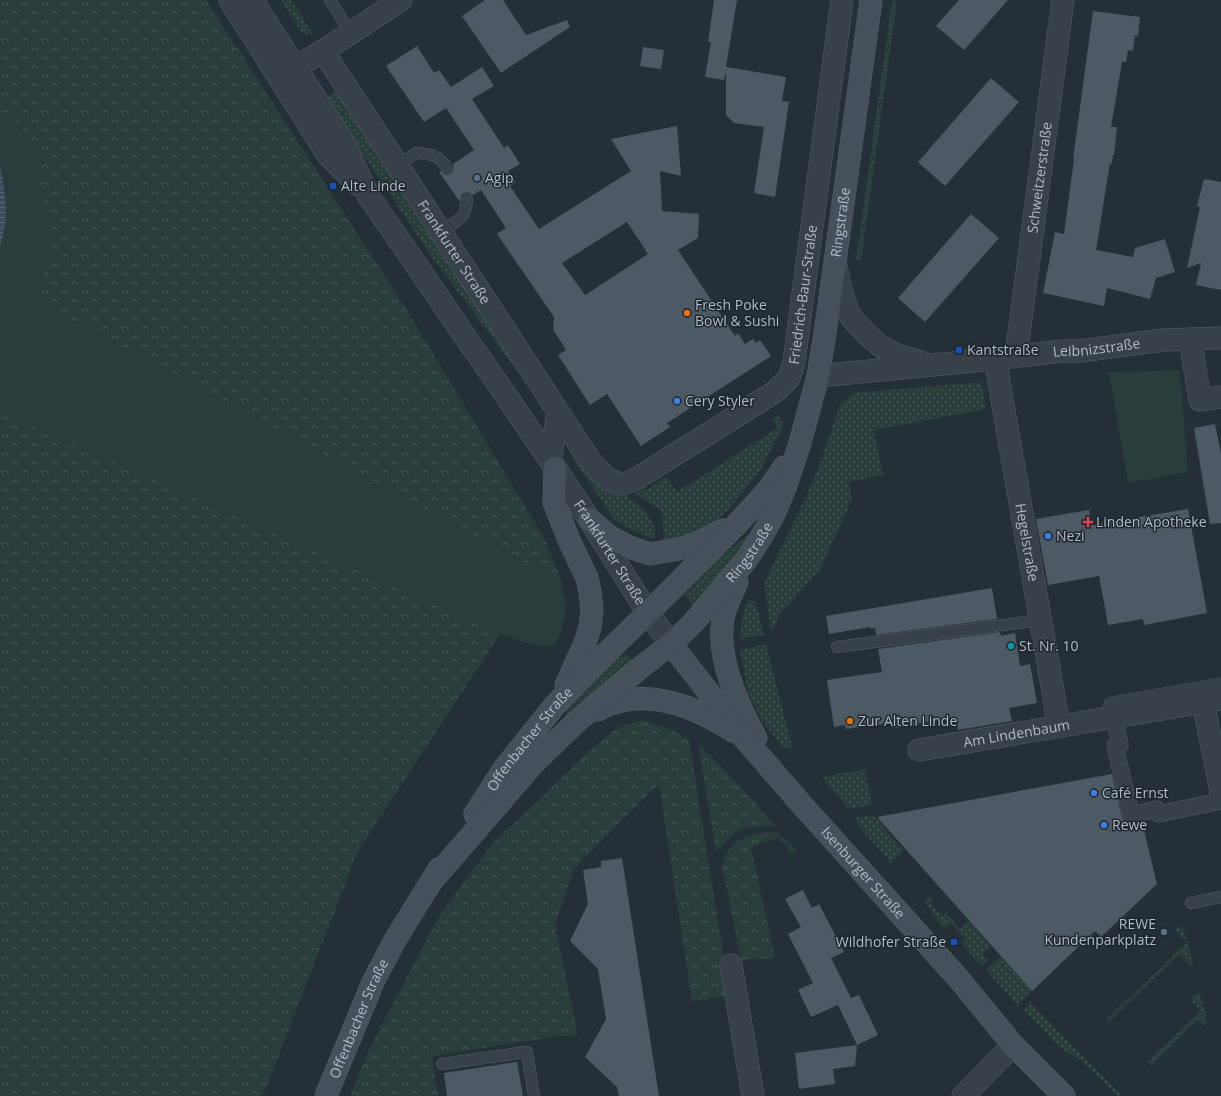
<svg xmlns="http://www.w3.org/2000/svg" width="1221" height="1096" viewBox="0 0 1221 1096" font-family="'Open Sans',sans-serif">
<style>
.grass{fill:url(#grass-dots)}
.forest{fill:url(#forest-crowns)}
.green{fill:#293d3b}
.water{fill:url(#water-rules)}
.building{fill:#4d5a64;fill-rule:evenodd}
.lines{fill:none;stroke-linecap:round;stroke-linejoin:round}
.service-casing{stroke:#565f66;stroke-width:12}
.pedestrian-casing{stroke:#565f66;stroke-width:17}
.minor-casing{stroke:#565f66;stroke-width:23}
.tertiary-casing{stroke:#565f66;stroke-width:23}
.secondary-casing{stroke:#565f66;stroke-width:23}
.service{stroke:#384149;stroke-width:11}
.pedestrian{stroke:#384149;stroke-width:16}
.minor{stroke:#384149;stroke-width:22}
.tertiary{stroke:#384149;stroke-width:22}
.secondary{stroke:#46505b;stroke-width:22}
.service-dot{fill:#5c6f8a;stroke:#1d262d;stroke-width:1.5}
.transit-dot{fill:#1a4fb4;stroke:#1d262d;stroke-width:1.5}
.food-dot{fill:#e8710a;stroke:#1d262d;stroke-width:1.5}
.shop-dot{fill:#3f7fe0;stroke:#1d262d;stroke-width:1.5}
.health-dot{fill:#e0444e;stroke:#1d262d;stroke-width:1.5}
.culture-dot{fill:#0f9aa8;stroke:#1d262d;stroke-width:1.5}
.labels{text-anchor:middle;stroke-width:3;stroke-linejoin:round;paint-order:stroke}
.poi-label{font-size:14px;fill:#b3bcc5;stroke:#1d262d;text-anchor:start}
.street-label{font-size:14px;fill:#b3bcc5;stroke:#1d262d}
</style>
<defs>
<pattern id="grass-dots" width="8" height="8" patternUnits="userSpaceOnUse"><rect width="8" height="8" fill="#293d3b"/><path d="M2 2h.1M6 6h.1" fill="none" stroke="#465756" stroke-width="1.8" stroke-linecap="round"/></pattern>
<pattern id="forest-crowns" width="20" height="18" patternUnits="userSpaceOnUse"><rect width="20" height="18" fill="#293d3b"/><path d="M2 6a3 3 0 1 1 6 0M12 15a3 3 0 1 1 6 0" fill="none" stroke="#465756"/></pattern>
<pattern id="water-rules" width="6" height="5" patternUnits="userSpaceOnUse"><rect width="6" height="5" fill="#3a4d5e"/><path d="M0 2.5h6" fill="none" stroke="#546574"/></pattern>
</defs>
<rect width="100%" height="100%" fill="#242f38"/>
<!-- grass -->
<path class="grass" d="M281 0H291L313 34 308 35 301 32Z
M892 0H897L861 261H856Z
M340 88 541 403 432 257 325 98Z
M981 382 986 409 874 430 883 475 849 482 852 499 820 570 779 615 775 626 771 632 764 583 813 482 840 404 853 393Z
M778 416 784 425 760 471 727 511 701 536 664 543 662 511 637 495 635 493 650 488 666 476 677 492 778 428 773 420Z
M566 442 598 484 613 494H625L647 513 656 529 653 539 626 527 614 519 571 456 567 446Z
M750 535 751 539 695 609 685 594 720 557 747 536Z
M748 600 756 602 764 635 740 638 742 618Z
M766 644 793 749 783 748 762 721 748 692 740 650Z
M626 653 633 661 570 713H567L566 710C584 690 603 666 626 653Z
M865 769 872 805 849 809 821 777Z
M873 815 904 851 891 863 858 825 855 818Z
M930 897 933 900 929 903 942 916 946 913 960 929 969 921 991 946 982 954 988 960 982 966 970 954 962 943 965 939 951 923 946 927 942 926 926 904V900Z
M1179 926 1182 927 1184 929 1193 964 1191 966 1179 954 1109 1022 1106 1019 1186 943 1175 930Z
M1001 956 1032 991 1017 1005 986 970Z
M1198 993 1201 996C1203 1005 1209 1019 1204 1027L1198 1020 1151 1066 1148 1062 1201 1011 1190 999 1195 994Z
M1031 1003 1122 1096H1117L1091 1070 1077 1058 1059 1047 1024 1010Z"/>
<!-- forest -->
<path class="forest" d="M0 0H206L407 310 544 538 562 582 36 301 51 247 20 125 0 110Z
M0 411 500 634 357 853 263 1096H0Z
M643 720 672 730 689 740 730 995 692 1002 659 784 618 824 574 869 555 925 578 1035 552 1037 432 1056 438 1096H350L369 1049 439 916 494 841 536 803 591 749 619 727Z
M698 743 748 795 775 826 749 827 735 832 716 852Z
M777 832 797 850 793 854 778 838 751 847 775 958 741 960 722 866C723 862 724 857 726 854 738 835 756 833 777 832Z"/>
<!-- green -->
<path class="green" d="M0 110 20 125 39 159 51 247 36 301 562 582 566 609 562 630 554 646H536L500 634 0 411Z
M1180 370 1188 472 1128 483 1109 372Z"/>
<!-- water -->
<path class="water" d="M0 165C5 191 10 220 0 245Z"/>
<!-- building -->
<path class="building" d="M485 0H503L526 35 567 20 570 27 501 73 462 16Z
M714 0H737L726 67 786 77 782 101 789 102 775 197 754 193 764 127 734 123 726 115V72L724 80 705 77 711 42H708Z
M959 0H1008L964 50 936 26Z
M1093 11 1140 17 1138 36 1135 35 1133 51 1128 50 1126 62H1122L1111 127H1117L1114 155H1113L1112 164 1110 163 1096 250 1133 257 1135 248 1165 239 1175 272 1156 278 1150 299 1107 288 1104 306 1043 293 1055 232 1064 234 1074 159H1073Z
M417 46 434 73 439 70 451 87 482 67 494 86 472 99 504 148 508 145 520 164 508 171 515 182 510 186 539 229 631 171 611 139 677 126 681 176 660 171 662 211 699 214 698 238 678 250 735 336 738 333 745 344 753 339 756 343 760 340 771 356 667 423 670 427 641 446 607 394 590 405 558 355 566 350 554 331 553 328 554 317 497 234 506 228 481 190 473 195 468 192 464 193 461 195 460 202 439 172 441 171 444 174 447 175 451 174 453 171 454 167 453 164 474 150 446 108 424 122 386 66ZM627 222 648 254 585 295 562 263Z
M643 47 664 50 661 69 640 66Z
M991 78 1019 102 945 186 918 162Z
M1204 179 1221 182V290L1196 285 1201 263 1187 268 1200 207 1197 206Z
M971 214 999 238 925 322 898 298Z
M1215 424 1221 454V523L1210 524 1194 428Z
M1188 509 1207 613 1144 625 1143 619 1108 625 1099 576 1048 585 1036 519 1089 510 1092 525Z
M992 588 997 619 876 635 875 628 871 629 870 627 829 634 826 616Z
M1000 632 1001 636 1015 633 1020 666 1030 664 1037 703 1009 708 1012 721 958 730 956 717 914 724V726L892 728 891 723 846 729 845 725 834 727 827 680 882 672 878 649Z
M1112 774 1122 817 1124 821 1129 824 1142 822 1157 884 1101 937 1095 931 1032 991 877 817Z
M622 858 659 1096H619L617 1087 585 1057 606 1019 598 969 570 941 588 904 583 870 601 867V861Z
M803 890 812 908 819 904 844 952 831 958 851 998 859 995 878 1035 857 1045 838 1005 811 1017 798 990 813 983 788 934 801 927 785 899Z
M857 1045 855 1066 833 1069 835 1084 799 1089 795 1053Z
M517 1062 523 1096H447L444 1073Z"/>
<g class="lines">
<defs>
<path id="service" d="M330 0 350 32
M398 166 416 153C431 154 439 155 447 168
M440 231C457 221 466 220 467 199
M837 647 1041 620
M1191 903 1221 897
M442 1064 527 1052 534 1096"/>
<path id="pedestrian" d="M1221 688V686L1112 705 1120 745 1115 746 1131 815 1157 809 1158 814 1221 801"/>
<g id="minor">
<path id="s1" d="M323 51 589 459C597 469 607 482 621 484 626 484 631 481 636 479L776 391 789 378 794 362 842 0"/>
<path d="M279 77 323 51 401 0"/>
<path d="M836 266C839 282 842 298 849 313 851 318 855 322 858 325 878 348 892 355 921 362"/>
<path d="M1190 339 1200 400 1221 397"/>
<path id="s2" d="M1016 356 1063 0"/>
<path id="s3" d="M995 359 1059 726"/>
<path id="s4" d="M818 376 995 359 1062 351H1080L1164 340 1221 338"/>
<path d="M550 460 558 413"/>
<path d="M1203 702 1221 791"/>
<path id="s5" d="M919 750 1221 699"/>
<path d="M731 965 753 1096"/>
<path d="M963 1096 1013 1045"/>
</g>
<g id="tertiary">
<path d="M230 0 328 155 357 184"/>
<path id="s6" d="M252 0 344 143 368 195 550 460 589 519 648 613 671 644"/>
</g>
<g id="secondary">
<path d="M555 468 554 502 569 540 587 578 590 592 592 610 590 627 585 643 566 685"/>
<path d="M589 519 610 537 629 547 650 554 679 549 702 541 723 530"/>
<path d="M737 582C732 594 725 606 723 619 716 657 738 705 756 738"/>
<path id="s7" d="M671 644 744 738 803 806 958 978 1013 1045 1064 1096"/>
<path d="M598 710C643 685 694 706 733 731"/>
<path id="s8" d="M475 814 503 770 555 705 592 667 670 591 738 523 768 490 784 467"/>
<path id="s9" d="M431 882 533 764 575 723 636 671 671 644 693 623 747 559 763 534 774 514 786 485 800 443 818 376 825 333 835 262 871 0"/>
<path id="s10" d="M326 1096 373 982 395 940 439 869"/>
</g>
</defs>
<!-- service casing -->
<use href="#service" class="service-casing"/>
<!-- pedestrian casing -->
<use href="#pedestrian" class="pedestrian-casing"/>
<!-- minor casing -->
<use href="#minor" class="minor-casing"/>
<!-- tertiary casing -->
<use href="#tertiary" class="tertiary-casing"/>
<!-- secondary casing -->
<use href="#secondary" class="secondary-casing"/>
<!-- service -->
<use href="#service" class="service"/>
<!-- pedestrian -->
<use href="#pedestrian" class="pedestrian"/>
<!-- minor -->
<use href="#minor" class="minor"/>
<!-- tertiary -->
<use href="#tertiary" class="tertiary"/>
<!-- secondary -->
<use href="#secondary" class="secondary"/>
</g>
<!-- markers -->
<g class="service-dot">
<circle cx="477" cy="178" r="4"/>
<circle cx="1164" cy="932" r="4"/>
</g>
<g class="transit-dot">
<rect x="329" y="182" width="8" height="8" rx="2"/>
<rect x="955" y="346" width="8" height="8" rx="2"/>
<rect x="950" y="938" width="8" height="8" rx="2"/>
</g>
<g class="food-dot">
<circle cx="687" cy="313" r="4"/>
<circle cx="850" cy="721" r="4"/>
</g>
<g class="shop-dot">
<circle cx="677" cy="401" r="4"/>
<circle cx="1048" cy="536" r="4"/>
<circle cx="1094" cy="793" r="4"/>
<circle cx="1104" cy="825" r="4"/>
</g>
<path class="health-dot" d="M1086 516h4v4h4v4h-4v4h-4v-4h-4v-4h4z"/>
<circle class="culture-dot" cx="1011" cy="646" r="4"/>
<g class="labels">
<!-- poi labels -->
<g class="poi-label">
<text x="485" y="183">Agip</text>
<text x="341" y="191">Alte Linde</text>
<text x="695" y="310">Fresh Poke<tspan x="695" dy="16">Bowl &amp; Sushi</tspan></text>
<text x="967" y="355">Kantstraße</text>
<text x="685" y="406">Cery Styler</text>
<text x="1096" y="527">Linden Apotheke</text>
<text x="1056" y="541">Nezi</text>
<text x="1019" y="651">St. Nr. 10</text>
<text x="858" y="726">Zur Alten Linde</text>
<text x="1102" y="798">Café Ernst</text>
<text x="1112" y="830">Rewe</text>
<text x="1156" y="929" text-anchor="end">REWE<tspan x="1156" dy="16">Kundenparkplatz</tspan></text>
<text x="946" y="947" text-anchor="end">Wildhofer Straße</text>
</g>
<!-- street labels -->
<g class="street-label">
<text dy="5" stroke="none"><textPath href="#s2" startOffset="180">Schweitzerstraße</textPath></text>
<text dy="5" stroke="none"><textPath href="#s9" startOffset="806">Ringstraße</textPath></text>
<text dy="5" stroke="none"><textPath href="#s1" startOffset="240">Frankfurter Straße</textPath></text>
<text dy="5" stroke="none"><textPath href="#s1" startOffset="813">Friedrich-Baur-Straße</textPath></text>
<text dy="5" stroke="none"><textPath href="#s4" startOffset="280">Leibnizstraße</textPath></text>
<text dy="5" stroke="none"><textPath href="#s3" startOffset="186">Hegelstraße</textPath></text>
<text dy="5" stroke="none"><textPath href="#s9" startOffset="460">Ringstraße</textPath></text>
<text dy="5" stroke="none"><textPath href="#s6" startOffset="659">Frankfurter Straße</textPath></text>
<text dy="5" stroke="none"><textPath href="#s5" startOffset="99">Am Lindenbaum</textPath></text>
<text dy="5" stroke="none"><textPath href="#s8" startOffset="93">Offenbacher Straße</textPath></text>
<text dy="5" stroke="none"><textPath href="#s7" startOffset="299">Isenburger Straße</textPath></text>
<text dy="5" stroke="none"><textPath href="#s10" startOffset="84">Offenbacher Straße</textPath></text>
</g>
</g>
</svg>
